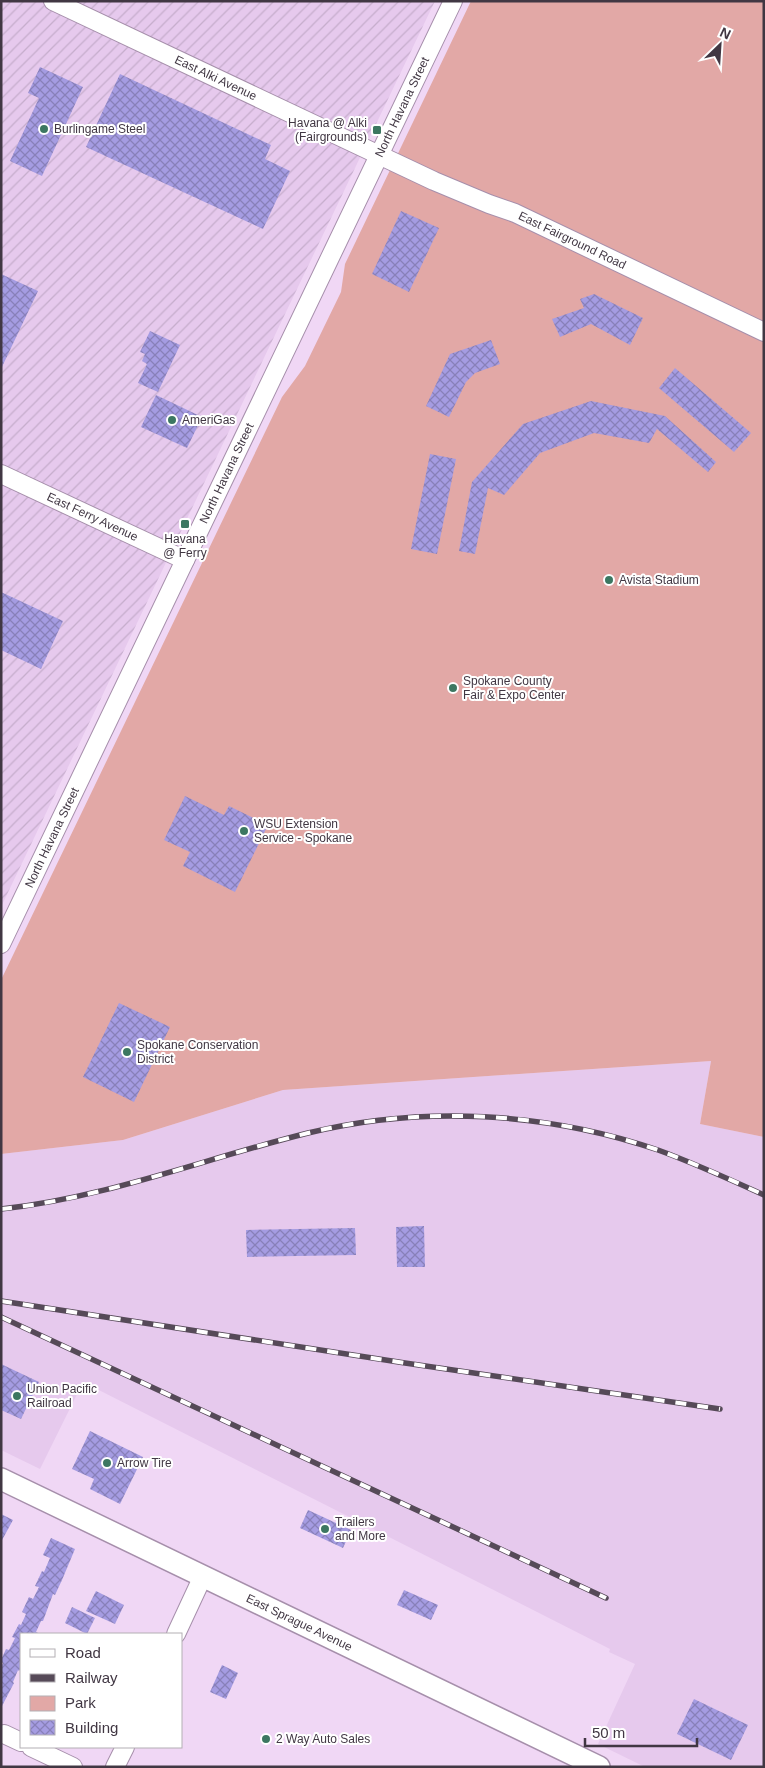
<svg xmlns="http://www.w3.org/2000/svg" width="765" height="1768" viewBox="0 0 765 1768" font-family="Helvetica,sans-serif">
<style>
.built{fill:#e6c9ed}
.industrial{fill:url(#industrial-furrows)}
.park{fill:#e2a8a6}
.building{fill:url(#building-cross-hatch)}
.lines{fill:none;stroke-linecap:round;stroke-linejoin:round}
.minor-casing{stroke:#a68fab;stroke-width:20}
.major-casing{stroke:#a68fab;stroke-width:24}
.minor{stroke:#fff;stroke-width:18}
.major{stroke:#fff;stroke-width:21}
.rail-casing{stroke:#564a58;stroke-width:5.5}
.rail{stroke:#fff;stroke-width:4;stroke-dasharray:11;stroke-linecap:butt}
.poi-dot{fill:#3c7761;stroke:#fff;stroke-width:2}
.labels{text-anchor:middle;stroke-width:4;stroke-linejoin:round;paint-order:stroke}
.street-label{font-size:12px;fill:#413743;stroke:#fff}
.poi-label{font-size:12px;fill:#413743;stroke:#fff;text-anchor:start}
</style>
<defs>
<pattern id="industrial-furrows" width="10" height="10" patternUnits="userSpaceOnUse" patternTransform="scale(1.25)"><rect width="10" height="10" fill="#e6c9ed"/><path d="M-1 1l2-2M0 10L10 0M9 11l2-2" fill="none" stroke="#c6adcc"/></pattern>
<pattern id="building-cross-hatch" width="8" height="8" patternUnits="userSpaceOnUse" patternTransform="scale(1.25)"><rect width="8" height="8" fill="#a59ce2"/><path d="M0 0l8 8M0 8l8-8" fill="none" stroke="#8880b9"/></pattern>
</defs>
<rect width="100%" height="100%" fill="#f0d7f5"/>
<!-- built -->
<path class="built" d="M711 1061 700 1124 764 1137V1767H645L598 1744 635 1664 609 1652 610 1649 83 1382 40 1469 1 1450V1154L123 1140 283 1090Z"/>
<!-- industrial -->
<path class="industrial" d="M1 1H435L1 907Z"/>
<!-- park -->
<path class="park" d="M471 1H764V1137L700 1124 711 1061 283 1090 123 1140 1 1154V980L282 397 305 366 341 292 345 264Z"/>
<!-- building -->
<path class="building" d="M40 67 83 87 42 176 10 161 39 98 28 93Z
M120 74 271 145 265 159 290 171 263 229 86 147Z
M401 211 439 228 409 292 372 274Z
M1 274 38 291 1 369Z
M594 294 643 318 630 345 591 324 560 337 552 319 584 308 580 299Z
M150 331 180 345 158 392 138 383 147 364 142 361 145 354 140 352Z
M491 340 500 364 475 373 466 382 449 417 426 406 450 354Z
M675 368 751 433 734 452 659 388Z
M156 395 202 417 187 448 141 427Z
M591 401 665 416 716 462 708 472 657 429 649 443 594 433 540 453 504 495 488 488 475 554 459 551 472 482 523 424Z
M430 454 456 459 437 554 411 549Z
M1 592 63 621 41 669 1 650Z
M185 796 224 815 229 806 268 825 235 892 183 866 190 852 164 840Z
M119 1003 170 1027 134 1102 83 1077Z
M424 1226 425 1267H397L396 1227Z
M355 1228 356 1255 247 1257 246 1230Z
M1 1364 39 1382 21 1419 1 1410Z
M90 1431 143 1457 120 1504 90 1489 94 1479 72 1469Z
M308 1510 351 1530 343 1548 300 1528Z
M1 1514 13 1520 1 1542Z
M51 1538 75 1549 62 1580 55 1595 53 1594 43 1621H41L36 1632 38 1633 37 1634H21V1667L19 1671 18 1670 13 1682 14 1683 1 1708V1667L3 1663 1 1662V1660L6 1649 9 1650 15 1638 12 1637 19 1624 21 1625 26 1614 22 1612 29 1597 33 1599 39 1587 35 1586 42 1571 44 1572 50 1558 43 1555Z
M404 1590 438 1605 431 1620 397 1605Z
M96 1591 124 1605 115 1624 86 1611Z
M72 1607 95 1618 87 1634 65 1623Z
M222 1665 238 1673 226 1699 210 1692Z
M694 1699 748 1725 731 1760 677 1734Z"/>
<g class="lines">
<defs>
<g id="minor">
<path id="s1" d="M53 1 434 181 489 204 515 213 764 332"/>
<path id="s2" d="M1 474 185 560"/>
<path id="s3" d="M1 944 453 1"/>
<path d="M176 1634 203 1576"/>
<path d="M4 1734 21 1742"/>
<path d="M31 1747 73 1767"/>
<path d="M115 1767 125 1747"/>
</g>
<g id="major">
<path id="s4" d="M1 1479 599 1767"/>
</g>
</defs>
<!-- minor casing -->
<use href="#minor" class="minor-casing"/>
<!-- major casing -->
<use href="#major" class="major-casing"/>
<!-- minor -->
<use href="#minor" class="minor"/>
<!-- major -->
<use href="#major" class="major"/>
<defs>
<path id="rail" d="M1 1209C106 1198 206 1158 308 1133 422 1105 547 1112 658 1150 694 1163 729 1179 764 1195
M1 1301 405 1363 720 1409
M1 1317 606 1598"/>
</defs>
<!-- rail casing -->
<use href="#rail" class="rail-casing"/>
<!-- rail -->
<use href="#rail" class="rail"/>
</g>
<!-- markers -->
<g class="poi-dot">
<circle cx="44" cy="129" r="5"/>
<rect x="372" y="125" width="10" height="10" rx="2.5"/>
<circle cx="172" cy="420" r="5"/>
<rect x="180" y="519" width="10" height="10" rx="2.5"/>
<circle cx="609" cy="580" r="5"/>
<circle cx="453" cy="688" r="5"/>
<circle cx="244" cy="831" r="5"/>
<circle cx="127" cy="1052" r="5"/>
<circle cx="17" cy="1396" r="5"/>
<circle cx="107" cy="1463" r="5"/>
<circle cx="325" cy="1529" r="5"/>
<circle cx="266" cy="1739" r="5"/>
</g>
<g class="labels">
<!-- street labels -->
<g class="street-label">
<text dy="4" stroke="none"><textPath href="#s1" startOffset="180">East Alki Avenue</textPath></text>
<text dy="4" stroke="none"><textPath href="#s3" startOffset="928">North Havana Street</textPath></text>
<text dy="4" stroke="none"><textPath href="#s1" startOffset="572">East Fairground Road</textPath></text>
<text dy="4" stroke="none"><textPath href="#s3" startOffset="522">North Havana Street</textPath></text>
<text dy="4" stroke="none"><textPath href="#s2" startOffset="101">East Ferry Avenue</textPath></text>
<text dy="4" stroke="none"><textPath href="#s3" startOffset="118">North Havana Street</textPath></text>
<text dy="4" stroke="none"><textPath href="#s4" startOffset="331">East Sprague Avenue</textPath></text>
</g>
<!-- poi labels -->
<g class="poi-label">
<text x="367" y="127" text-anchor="end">Havana @ Alki<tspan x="367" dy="14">(Fairgrounds)</tspan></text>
<text x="54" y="133">Burlingame Steel</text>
<text x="182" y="424">AmeriGas</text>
<text x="185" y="543" text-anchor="middle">Havana<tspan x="185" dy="14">@ Ferry</tspan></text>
<text x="619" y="584">Avista Stadium</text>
<text x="463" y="685">Spokane County<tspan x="463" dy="14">Fair &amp; Expo Center</tspan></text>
<text x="254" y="828">WSU Extension<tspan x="254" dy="14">Service - Spokane</tspan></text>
<text x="137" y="1049">Spokane Conservation<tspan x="137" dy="14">District</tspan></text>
<text x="27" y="1393">Union Pacific<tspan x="27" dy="14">Railroad</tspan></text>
<text x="117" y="1467">Arrow Tire</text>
<text x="335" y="1526">Trailers<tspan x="335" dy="14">and More</tspan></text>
<text x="276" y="1743">2 Way Auto Sales</text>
</g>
</g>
<!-- border -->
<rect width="765" height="1768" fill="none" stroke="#413743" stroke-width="5"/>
<!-- legend -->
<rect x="20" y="1633" width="162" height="115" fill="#ffffff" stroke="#b3afb4"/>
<rect x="30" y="1649" width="25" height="8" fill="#ffffff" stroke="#b3afb4"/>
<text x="65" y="1658" font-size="15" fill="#413743">Road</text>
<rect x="30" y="1674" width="25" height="8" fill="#564a58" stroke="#b3afb4"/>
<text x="65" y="1683" font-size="15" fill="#413743">Railway</text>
<rect x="30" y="1696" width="25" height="15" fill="#e2a8a6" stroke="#b3afb4"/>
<text x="65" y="1708" font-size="15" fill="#413743">Park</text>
<rect x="30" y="1720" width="25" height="15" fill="url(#building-cross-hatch)" stroke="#b3afb4"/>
<text x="65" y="1733" font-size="15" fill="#413743">Building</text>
<!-- north arrow -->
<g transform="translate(720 45) rotate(25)" stroke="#ffffff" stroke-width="4" paint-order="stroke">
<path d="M0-4L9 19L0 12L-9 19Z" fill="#413743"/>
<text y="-8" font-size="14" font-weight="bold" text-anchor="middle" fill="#413743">N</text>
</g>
<!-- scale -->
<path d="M585 1738v8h112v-8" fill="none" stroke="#413743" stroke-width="2.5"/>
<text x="592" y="1738" font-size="15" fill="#413743" stroke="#ffffff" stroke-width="4" paint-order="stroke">50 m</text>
</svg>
